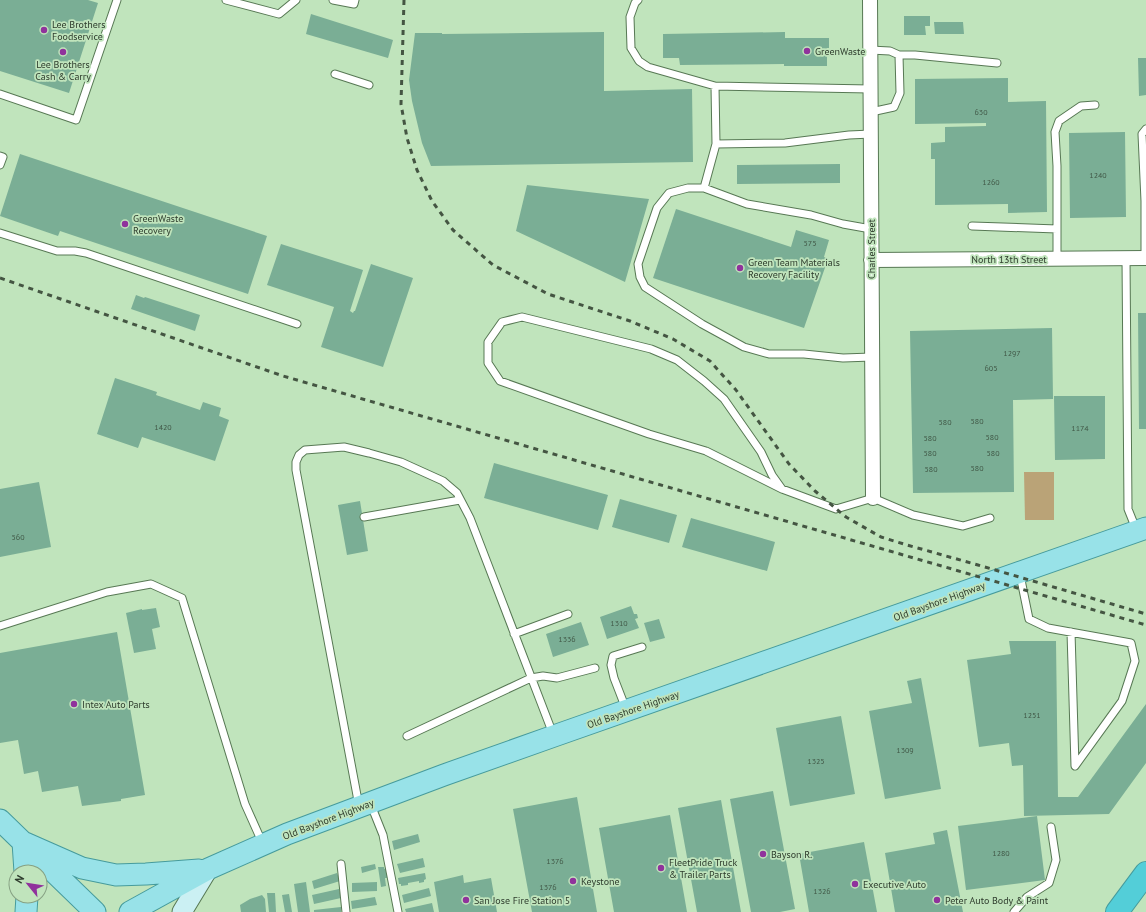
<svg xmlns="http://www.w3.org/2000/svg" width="1146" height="912" viewBox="0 0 1146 912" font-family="'PT Sans',sans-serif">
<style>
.green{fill:#baa377}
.building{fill:#7aae95}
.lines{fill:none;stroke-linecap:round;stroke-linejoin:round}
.lane-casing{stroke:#577854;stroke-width:9}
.street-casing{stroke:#577854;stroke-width:16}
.secondary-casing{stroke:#577854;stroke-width:21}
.primary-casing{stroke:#469b9c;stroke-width:23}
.highway-casing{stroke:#469b9c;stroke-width:24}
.lane{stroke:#fff;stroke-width:7}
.street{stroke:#fff;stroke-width:14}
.secondary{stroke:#cbf0f3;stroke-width:19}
.primary{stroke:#98e2e8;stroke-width:21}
.highway{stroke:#53ced8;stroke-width:22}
.rail{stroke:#445542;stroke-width:3;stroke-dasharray:5 5;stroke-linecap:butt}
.poi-dot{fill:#90329c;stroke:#c0e4bc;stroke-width:1.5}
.labels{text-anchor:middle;stroke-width:3.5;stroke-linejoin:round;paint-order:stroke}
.number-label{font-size:8px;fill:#415847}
.poi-label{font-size:10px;fill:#2e3c2d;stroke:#c0e4bc;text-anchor:start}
.street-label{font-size:10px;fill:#2e3c2d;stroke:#c0e4bc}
</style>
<rect width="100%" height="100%" fill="#c0e4bc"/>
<!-- green -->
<path class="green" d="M1024 472H1054V520H1025Z"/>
<!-- building -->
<path class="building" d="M0 0H88L98 3 69 93 0 71Z
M311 14 393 40 388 58 306 34Z
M904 16H930V26H925L926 35H904Z
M934 22H963L964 34H935Z
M604 32V91L692 89 693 162 431 166 422 143 412 101 409 80 415 33H442V34Z
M785 32V38H829V48H827V66H784V64L680 65 679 58H663V34Z
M1138 58H1146V95L1139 96Z
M1008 78V102L1046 101 1047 212 1008 213V204L935 205V159H931V143L945 142V127L986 126V123L915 124V79Z
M1125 132 1126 217 1070 218 1069 133Z
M20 154 267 236 248 294 60 231 58 236 0 216Z
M840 164V183L737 184V165Z
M527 185 649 199 625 282 516 231Z
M676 209 791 247 796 230 829 240 824 257 828 259 804 328 653 278Z
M281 244 363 270 350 311 353 313 354 311H355L371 264 413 278 383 367 321 347 334 307 267 285Z
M136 295 144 298 145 297 200 315 195 331 131 309Z
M1138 313H1146V429H1139Z
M1052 328 1053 399 1013 400 1014 492 913 493 910 331Z
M115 378 157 392 156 395 200 410 203 402 221 408 219 416 229 420 215 461 142 437 138 448 97 434Z
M1054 396H1105V459L1055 460Z
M494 463 608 495 598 530 484 498Z
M39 482 51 547 0 557V489Z
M620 499 677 515 669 543 612 527Z
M360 501 368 551 347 555 338 505Z
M691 518 775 542 767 571 682 547Z
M631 606 634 614H637L638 618 635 619 639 628 607 639 600 617Z
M156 608 160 627 152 629 156 649 134 653 126 613 142 609V610Z
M659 619 665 638 650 642 644 623Z
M581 622 589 645 553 657 546 634Z
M117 632 145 795 121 799V801L82 806 78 786 42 792 38 771 24 774 18 740 0 743V653Z
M1009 641H1056L1058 797H1078L1146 704V763L1109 814 1024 816 1023 765 1012 766 1009 743 979 747 967 660 1011 654Z
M921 678 941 789 885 799 869 711 912 703 907 681Z
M841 716 855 794 790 806 776 728Z
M773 791 795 909 780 912H751L730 799Z
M577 797 597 912H532L513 809Z
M721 800 741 912H697L678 808Z
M670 815 687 912H614L599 828Z
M1037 816 1045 880 966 890 958 826Z
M947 830 963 912H895L885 853 935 844 933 833Z
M418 834 420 842 394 850 392 841Z
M864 842 877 912H809L799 854Z
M423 858 425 867 400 873 397 864Z
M375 864 376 869 362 873 361 867Z
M378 867H384V869L386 868 388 878H385L386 886 381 887Z
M337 873 340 881 314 889 312 881Z
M425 873 426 879 424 880V882L419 883V881L408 883V885L401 886V884H399L398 878Z
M463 875 464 883 491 878 497 912H439L434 882Z
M306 882 310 912H298L294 884Z
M377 882V891L352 892V883Z
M429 888 431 896 404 903 402 895Z
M339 889 341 898 314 904 312 895Z
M267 893H275L276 912H269Z
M289 894 292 912H285L282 895Z
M262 895 265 899 266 912H241L240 905 250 899Z
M375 897 377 905 352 909 351 901Z
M432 903 434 912H406L405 909Z
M341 907V912H314V910Z"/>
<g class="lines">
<defs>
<path id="lane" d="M226 0 279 14 296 0
M333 0 354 4 355 0
M638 0 635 3 630 17 631 48 639 61 648 67 715 86
M870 50 890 51 899 55 900 93 894 107 871 112
M899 55H915L997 63
M335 74 369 85
M870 89 715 86 716 144 704 188H688L669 193 657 208 638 264 640 277 645 287 702 324 744 347 769 354H804L843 358 872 357
M0 94 76 120 117 0
M716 144 785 143 849 135 871 134
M0 156 3 157 0 165
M704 188 747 204 811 215 843 224 871 229
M972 226 1057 229
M0 233 57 251H75L86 253 297 324
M1126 258 1128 509 1136 529
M1145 258V201L1142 134 1146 129
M1057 259V166L1055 132 1059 121 1081 106 1095 105
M782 489 772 475 761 452 724 399 704 381 677 360 651 349 522 317 502 322 488 342V363L500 381 649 434 706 451 782 489 836 509 873 498 913 515 963 526 990 518
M364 517 460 500
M1020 575 1029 619 1048 628 1131 643 1135 661 1122 701 1075 766 1071 632
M0 626 107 592 151 584 182 598 245 804 262 842
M514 634 568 614
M626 709 614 678 611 665 613 656 642 647
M407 736 531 678 543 676 557 678 595 668
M371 805 383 835 398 912
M359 806 296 470V462L299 455 305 450 344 447 369 453 401 462 443 481 457 493 470 518 553 734
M341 864 346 912
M1014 912 1027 897 1049 883 1056 860 1051 827"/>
<path id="street" d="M870 0 873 498
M871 260 1146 258"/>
<path id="secondary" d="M182 912 208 869"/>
<path id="primary" d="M0 820 95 912
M23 842 82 868 116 875 146 874 199 870
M23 842 25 872
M26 912 27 896
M130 912 208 869 287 834 444 775 554 736 1146 528"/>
<path id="highway" d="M1117 912 1146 873"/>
</defs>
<!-- lane casing -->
<use href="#lane" class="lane-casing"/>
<!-- street casing -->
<use href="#street" class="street-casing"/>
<!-- secondary casing -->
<use href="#secondary" class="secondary-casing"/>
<!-- primary casing -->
<use href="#primary" class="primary-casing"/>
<!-- highway casing -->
<use href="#highway" class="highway-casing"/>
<!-- lane -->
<use href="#lane" class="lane"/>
<!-- street -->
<use href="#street" class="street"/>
<!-- secondary -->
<use href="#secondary" class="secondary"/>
<!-- primary -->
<use href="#primary" class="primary"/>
<!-- highway -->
<use href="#highway" class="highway"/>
<!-- rail -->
<path class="rail" d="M404 0 401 104 407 138 417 170 432 201 453 230 493 265 548 294 630 321 673 339 710 361 736 390 789 464 815 491 846 517 881 537 907 545 978 565 1146 614
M0 278 283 376 1146 625"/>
</g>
<!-- markers -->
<g class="poi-dot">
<circle cx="44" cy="30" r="4"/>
<circle cx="807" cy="51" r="4"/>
<circle cx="63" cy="52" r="4"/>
<circle cx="125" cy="224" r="4"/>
<circle cx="740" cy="268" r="4"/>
<circle cx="74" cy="704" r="4"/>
<circle cx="763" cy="854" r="4"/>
<circle cx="661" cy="868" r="4"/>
<circle cx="573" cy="881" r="4"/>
<circle cx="855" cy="884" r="4"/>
<circle cx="466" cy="900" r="4"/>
<circle cx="937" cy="900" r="4"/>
</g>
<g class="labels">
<!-- number labels -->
<g class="number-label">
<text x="981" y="115">630</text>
<text x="1098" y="178">1240</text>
<text x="991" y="185">1260</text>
<text x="810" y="246">575</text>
<text x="1012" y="356">1297</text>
<text x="991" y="371">605</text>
<text x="977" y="424">580</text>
<text x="945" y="425">580</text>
<text x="163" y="430">1420</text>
<text x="1080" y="431">1174</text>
<text x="992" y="440">580</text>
<text x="930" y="441">580</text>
<text x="930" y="456">580</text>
<text x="993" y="456">580</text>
<text x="977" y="471">580</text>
<text x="931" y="472">580</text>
<text x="18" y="540">560</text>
<text x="619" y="626">1310</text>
<text x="567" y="642">1336</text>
<text x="1032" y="718">1251</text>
<text x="905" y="753">1309</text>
<text x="816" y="764">1325</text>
<text x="1001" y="856">1280</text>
<text x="555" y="864">1376</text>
<text x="548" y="890">1376</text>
<text x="822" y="894">1326</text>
</g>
<!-- poi labels -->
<g class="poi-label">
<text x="52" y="28">Lee Brothers<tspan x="52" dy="12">Foodservice</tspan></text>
<text x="815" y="55">GreenWaste</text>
<text x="63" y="68" text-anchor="middle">Lee Brothers<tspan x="63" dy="12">Cash &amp; Carry</tspan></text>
<text x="133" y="222">GreenWaste<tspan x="133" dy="12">Recovery</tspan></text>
<text x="748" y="266">Green Team Materials<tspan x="748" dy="12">Recovery Facility</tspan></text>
<text x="82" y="708">Intex Auto Parts</text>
<text x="771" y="858">Bayson R.</text>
<text x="669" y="866">FleetPride Truck<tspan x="669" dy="12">&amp; Trailer Parts</tspan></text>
<text x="581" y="885">Keystone</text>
<text x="863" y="888">Executive Auto</text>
<text x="474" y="904">San Jose Fire Station 5</text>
<text x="945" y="904">Peter Auto Body &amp; Paint</text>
</g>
<!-- street labels -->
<g class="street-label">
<text transform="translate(871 249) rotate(-90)" y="4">Charles Street</text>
<text x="1009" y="263">North 13th Street</text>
<text transform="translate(939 601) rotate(-20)" y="4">Old Bayshore Highway</text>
<text transform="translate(633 709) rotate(-19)" y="4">Old Bayshore Highway</text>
<text transform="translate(328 819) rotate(-21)" y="4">Old Bayshore Highway</text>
</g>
</g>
<!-- north arrow -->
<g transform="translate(28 884) rotate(300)"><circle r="19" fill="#c0e4bc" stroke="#86a183"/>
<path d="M0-3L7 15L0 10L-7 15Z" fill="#90329c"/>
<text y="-6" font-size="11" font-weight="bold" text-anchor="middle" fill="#2e3c2d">N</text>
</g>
</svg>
